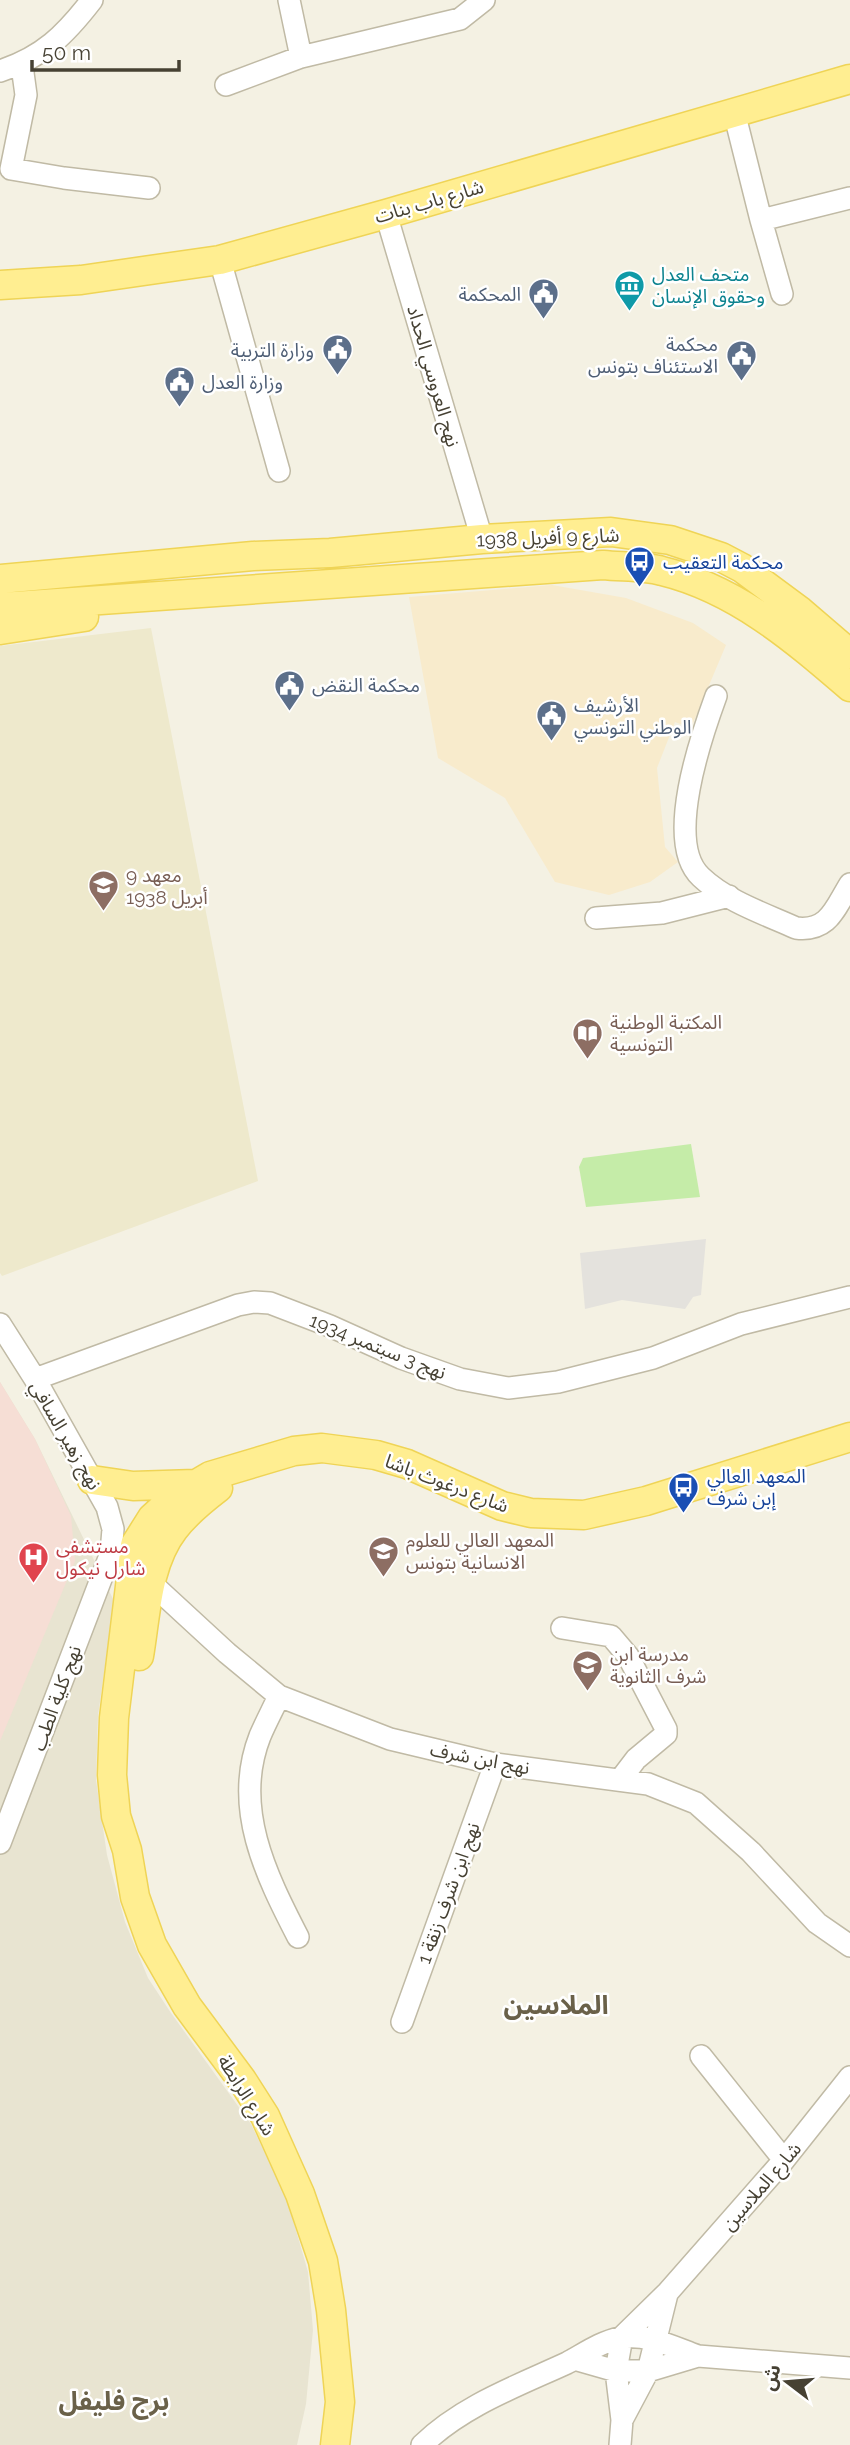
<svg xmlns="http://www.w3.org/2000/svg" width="850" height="2445" viewBox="0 0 850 2445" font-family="Raleway,'Noto Sans Arabic',sans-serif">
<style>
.residential{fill:#e8e4d1}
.commercial{fill:#f8ebcc}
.education{fill:#eee9cc}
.medical{fill:#f6ded5}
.green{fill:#c5eca8}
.parking{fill:#e4e2dd}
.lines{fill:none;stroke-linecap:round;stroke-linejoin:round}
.minor-casing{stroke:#c0baa5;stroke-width:24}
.major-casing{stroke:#efd456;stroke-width:31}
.minor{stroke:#fff;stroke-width:21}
.major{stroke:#ffee91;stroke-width:28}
.labels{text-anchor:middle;stroke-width:5;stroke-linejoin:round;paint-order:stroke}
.street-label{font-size:19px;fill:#464133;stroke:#fff}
.culture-label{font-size:19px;fill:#0d838f;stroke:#fff;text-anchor:start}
.service-label{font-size:19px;fill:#4e5e75;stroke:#fff;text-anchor:end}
.transit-label{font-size:19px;fill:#164399;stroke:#fff;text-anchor:start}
.education-label{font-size:19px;fill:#785e54;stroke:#fff;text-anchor:start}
.health-label{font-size:19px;fill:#be3a42;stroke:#fff;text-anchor:start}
.district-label{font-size:26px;font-weight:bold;fill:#6a6149;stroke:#fff}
</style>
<rect width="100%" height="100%" fill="#f4f1e3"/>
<!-- residential -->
<path class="residential" d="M0 1382 35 1439 114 1601 98 1716 96 1780 107 1855 125 1922 148 1978 171 2013 251 2124 287 2199 308 2272 313 2330 306 2404 297 2445H0Z"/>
<!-- commercial -->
<path class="commercial" d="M552 585 626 598 693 623 726 645 691 728 675 722 657 768 665 847 678 862 650 882 609 895 555 882 505 798 438 758 409 597Z"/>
<!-- education -->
<path class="education" d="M151 628 258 1181 2 1276 0 1273V646Z"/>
<!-- medical -->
<path class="medical" d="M0 1382 35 1439 71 1516 75 1561 0 1741Z"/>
<!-- green -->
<path class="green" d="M691 1144 700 1197 586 1207 579 1167 583 1158Z"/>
<!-- parking -->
<path class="parking" d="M706 1239 701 1295 693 1297 685 1309 622 1300 585 1309 580 1253Z"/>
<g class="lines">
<defs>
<path id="minor" d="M301 57 460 19 484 0
M24 63 23 73 26 95 11 169 64 178 149 188
M0 71C43 57 65 35 92 0
M226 85 301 57 289 0
M734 112 761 220 782 294
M386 214 482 539
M761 220 850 198
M220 260 279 471
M716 696C701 737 664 843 701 877 726 901 765 914 796 928 829 932 835 908 850 884
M596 918 662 913 729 896
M0 1324 35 1379 107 1507 113 1529 111 1553 0 1843
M35 1379 238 1305 254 1302 270 1303 330 1326 401 1358 460 1379 508 1388 558 1382 653 1358 741 1324 850 1297
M111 1553 151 1583 227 1653 279 1696 390 1739 495 1764 648 1784 696 1803 751 1852 817 1923 850 1946
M562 1628 611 1636 628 1656 666 1729V1734L636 1759 620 1780
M279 1696C273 1709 266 1722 260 1736 232 1807 266 1875 298 1937
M402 2022 495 1764
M701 2056 784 2160
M574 2359 616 2371H648L698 2356 850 2368
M622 2420 648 2371 667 2294
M422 2445C462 2406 517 2386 567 2363 584 2354 600 2342 620 2338 645 2332 675 2348 698 2356
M620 2445 622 2420 616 2371 622 2337 668 2292 784 2160 850 2077"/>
<path id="major" d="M0 285 81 280 220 260 386 214 850 79
M0 579 253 556 330 553 482 539 611 532 670 540 721 557 742 568 800 611 850 654
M0 607 603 565C622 567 644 566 662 571 736 589 793 638 850 687
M0 630 84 617
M92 1480 133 1486 195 1484
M139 1656C146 1615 147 1564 174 1529 186 1513 201 1501 218 1488
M335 2445 340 2402 331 2310 323 2261 300 2194 265 2116 242 2080 187 2006 152 1945 135 1897 127 1850 116 1816 112 1775 114 1718 135 1545 152 1518 176 1496 210 1476 294 1451 322 1448 376 1455 407 1464 502 1506 531 1513 584 1515 646 1501 850 1437"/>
</defs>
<!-- minor casing -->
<use href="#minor" class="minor-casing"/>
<!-- major casing -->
<use href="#major" class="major-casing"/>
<!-- minor -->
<use href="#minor" class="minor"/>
<!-- major -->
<use href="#major" class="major"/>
</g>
<!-- icons -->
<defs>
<symbol id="museum-pin" viewBox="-11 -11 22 30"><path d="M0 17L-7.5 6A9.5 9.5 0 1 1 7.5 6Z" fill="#0f9aa8" stroke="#fff"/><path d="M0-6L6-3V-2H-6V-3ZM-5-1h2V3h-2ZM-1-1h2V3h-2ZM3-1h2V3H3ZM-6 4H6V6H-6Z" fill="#fff"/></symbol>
<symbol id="civic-pin" viewBox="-11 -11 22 30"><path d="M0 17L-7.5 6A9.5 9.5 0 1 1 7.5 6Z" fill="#5c6f8a" stroke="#fff"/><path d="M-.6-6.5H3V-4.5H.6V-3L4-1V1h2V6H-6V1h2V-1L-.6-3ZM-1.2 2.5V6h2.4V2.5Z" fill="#fff"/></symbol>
<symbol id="bus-pin" viewBox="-11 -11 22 30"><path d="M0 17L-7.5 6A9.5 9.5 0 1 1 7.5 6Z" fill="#1a4fb4" stroke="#fff"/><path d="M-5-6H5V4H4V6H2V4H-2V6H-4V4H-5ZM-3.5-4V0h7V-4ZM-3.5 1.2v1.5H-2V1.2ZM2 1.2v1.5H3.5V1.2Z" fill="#fff"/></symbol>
<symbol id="school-pin" viewBox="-11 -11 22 30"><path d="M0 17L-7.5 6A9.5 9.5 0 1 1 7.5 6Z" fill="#8d6e63" stroke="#fff"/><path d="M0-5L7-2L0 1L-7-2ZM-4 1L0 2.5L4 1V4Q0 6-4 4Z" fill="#fff"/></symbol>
<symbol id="library-pin" viewBox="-11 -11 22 30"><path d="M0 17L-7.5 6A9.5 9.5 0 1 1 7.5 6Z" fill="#8d6e63" stroke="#fff"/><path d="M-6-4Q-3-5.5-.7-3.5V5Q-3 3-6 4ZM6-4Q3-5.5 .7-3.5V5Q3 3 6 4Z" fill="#fff"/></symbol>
<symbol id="university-pin" viewBox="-11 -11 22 30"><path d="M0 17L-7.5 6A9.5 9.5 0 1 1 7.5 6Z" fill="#8d6e63" stroke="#fff"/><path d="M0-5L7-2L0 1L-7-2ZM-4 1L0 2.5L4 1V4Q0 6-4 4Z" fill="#fff"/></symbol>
<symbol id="hospital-pin" viewBox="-11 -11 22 30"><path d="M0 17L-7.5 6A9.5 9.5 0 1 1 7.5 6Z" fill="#e0444e" stroke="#fff"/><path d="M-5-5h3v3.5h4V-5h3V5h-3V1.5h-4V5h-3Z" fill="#fff"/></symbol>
</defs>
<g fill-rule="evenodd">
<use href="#museum-pin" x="612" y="268" width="35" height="47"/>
<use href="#civic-pin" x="526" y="276" width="35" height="47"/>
<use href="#civic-pin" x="320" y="332" width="35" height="47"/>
<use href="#civic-pin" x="724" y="338" width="35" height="47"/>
<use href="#civic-pin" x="162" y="364" width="35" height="47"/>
<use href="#bus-pin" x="622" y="544" width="35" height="47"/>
<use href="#civic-pin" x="272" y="668" width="35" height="47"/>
<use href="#civic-pin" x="534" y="698" width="35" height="47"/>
<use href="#school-pin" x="86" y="868" width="35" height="47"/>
<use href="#library-pin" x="570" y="1016" width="35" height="47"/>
<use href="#bus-pin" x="666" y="1470" width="35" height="47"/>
<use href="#university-pin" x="366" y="1534" width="35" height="47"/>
<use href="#hospital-pin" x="16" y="1540" width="35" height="47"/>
<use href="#school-pin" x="570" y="1648" width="35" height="47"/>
</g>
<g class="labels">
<!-- street labels -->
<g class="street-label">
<text transform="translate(429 201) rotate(-16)" y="7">شارع باب بنات</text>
<text transform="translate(434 376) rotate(74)" y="7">نهج العروسي الحداد</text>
<text transform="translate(548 537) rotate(-2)" y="7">شارع 9 أفريل 1938</text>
<text transform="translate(378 1346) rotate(22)" y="7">نهج 3 سبتمبر 1934</text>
<text transform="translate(66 1435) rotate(60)" y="7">نهج زهير السافي</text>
<text transform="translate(447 1483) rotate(21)" y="7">شارع درغوث باشا</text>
<text transform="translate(56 1698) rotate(-70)" y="7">نهج كلية الطب</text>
<text transform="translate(480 1758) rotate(11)" y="7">نهج ابن شرف</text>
<text transform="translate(448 1893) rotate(-70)" y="7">نهج ابن شرف زنقة 1</text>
<text transform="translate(247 2095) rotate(58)" y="7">شارع الرابطة</text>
<text transform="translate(761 2186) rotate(-49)" y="7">شارع الملاسين</text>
</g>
<!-- culture labels -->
<g class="culture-label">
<text x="652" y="281">متحف العدل<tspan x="652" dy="22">وحقوق الإنسان</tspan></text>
</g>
<!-- service labels -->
<g class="service-label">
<text x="521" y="301">المحكمة</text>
<text x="718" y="351">محكمة<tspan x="718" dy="22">الاستئناف بتونس</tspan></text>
<text x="314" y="357">وزارة التربية</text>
<text x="202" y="389" text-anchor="start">وزارة العدل</text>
<text x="312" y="692" text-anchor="start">محكمة النقض</text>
<text x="574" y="712" text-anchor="start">الأرشيف<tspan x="574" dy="22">الوطني التونسي</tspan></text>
</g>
<!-- transit labels -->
<g class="transit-label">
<text x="663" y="569">محكمة التعقيب</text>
<text x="707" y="1483">المعهد العالي<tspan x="707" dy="22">إبن شرف</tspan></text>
</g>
<!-- education labels -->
<g class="education-label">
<text x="126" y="882">معهد 9<tspan x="126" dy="22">أبريل 1938</tspan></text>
<text x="610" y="1029">المكتبة الوطنية<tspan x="610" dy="22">التونسية</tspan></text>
<text x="406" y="1547">المعهد العالي للعلوم<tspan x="406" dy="22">الانسانية بتونس</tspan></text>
<text x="610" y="1661">مدرسة ابن<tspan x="610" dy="22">شرف الثانوية</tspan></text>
</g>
<!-- health labels -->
<g class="health-label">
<text x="56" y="1553">مستشفى<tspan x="56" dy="22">شارل نيكول</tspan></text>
</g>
<!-- district labels -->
<g class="district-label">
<text x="556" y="2014">الملاسين</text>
<text x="114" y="2410">برج فليفل</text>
</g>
</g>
<!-- north arrow -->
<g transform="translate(787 2382) rotate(286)" stroke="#ffffff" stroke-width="5" paint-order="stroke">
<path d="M0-5L12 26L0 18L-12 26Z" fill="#464133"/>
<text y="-10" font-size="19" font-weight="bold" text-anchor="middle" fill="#464133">ش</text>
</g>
<!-- scale -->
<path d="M32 60v10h147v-10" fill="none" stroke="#464133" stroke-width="3.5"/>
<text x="42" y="60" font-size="21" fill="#464133" stroke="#ffffff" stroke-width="5" paint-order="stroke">50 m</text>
</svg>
